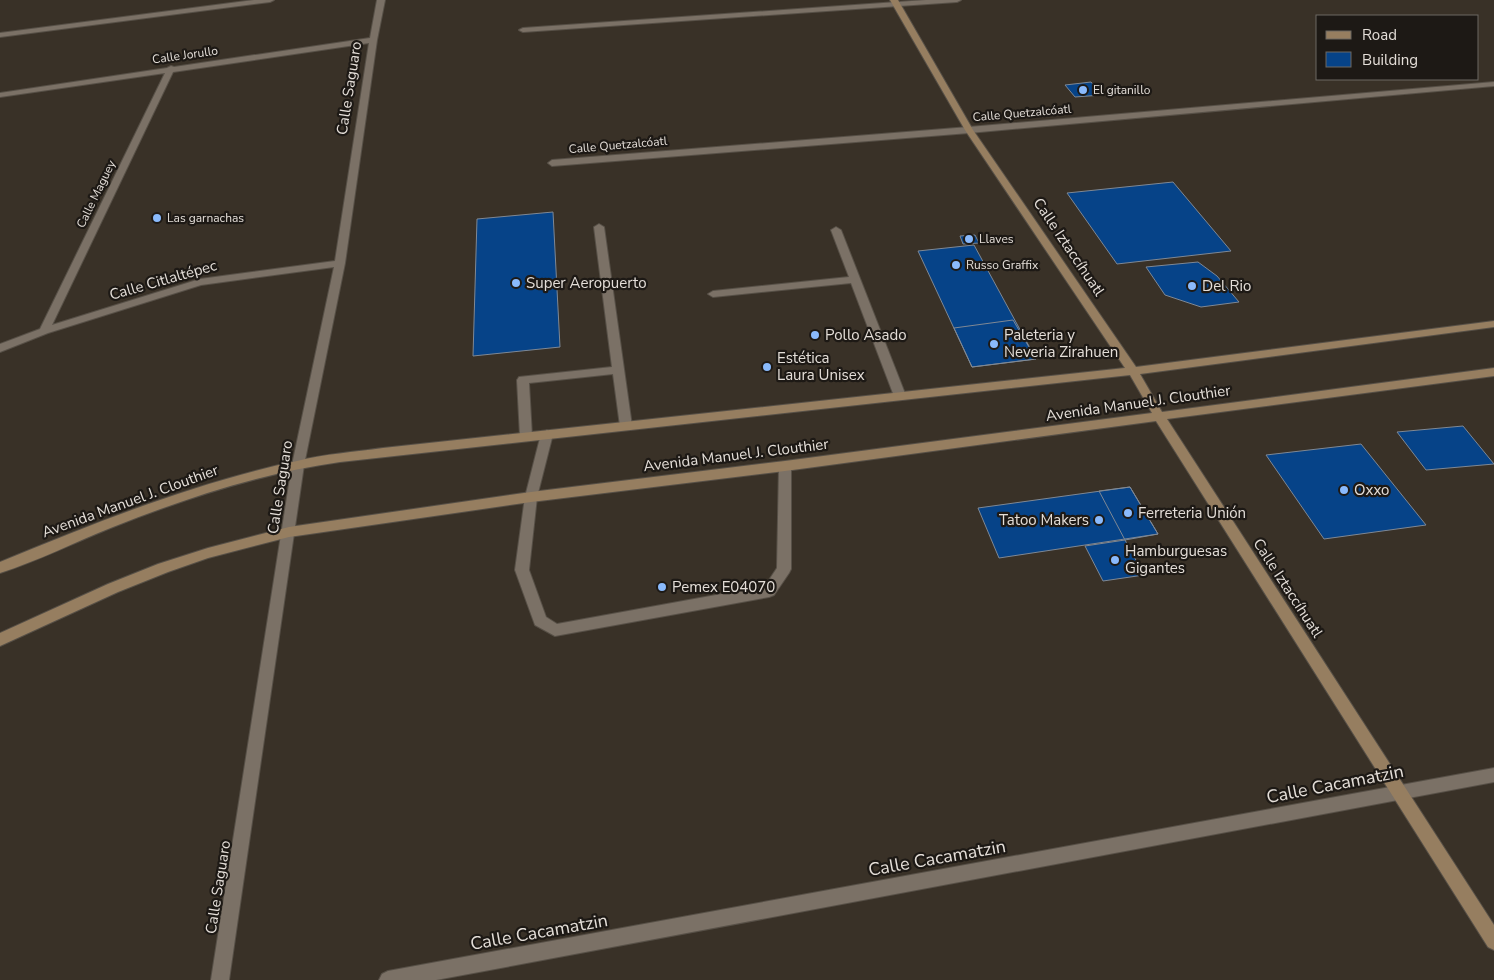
<svg xmlns="http://www.w3.org/2000/svg" width="1494" height="980" viewBox="0 0 1494 980" font-family="'Nunito Sans',sans-serif">
<style>
.building{fill:#064388;stroke:#7f8894}
.lines{fill:none;stroke-linecap:round;stroke-linejoin:round}
.lane-casing{stroke:#575047;stroke-width:2}
.street-casing{stroke:#575047;stroke-width:2}
.secondary-casing{stroke:#575047;stroke-width:2}
.lane{fill:#7b7166;fill-rule:evenodd}
.street{fill:#7b7166;fill-rule:evenodd}
.secondary{fill:#967e60;fill-rule:evenodd}
.poi-dot{fill:#8abafc;stroke:#1d1915;stroke-width:2}
.labels{text-anchor:middle;stroke-width:4.5;stroke-linejoin:round;paint-order:stroke}
.far-street-label{font-size:12px;fill:#e4ded8;stroke:#1d1915}
.far-poi-label{font-size:12px;fill:#e4ded8;stroke:#1d1915;text-anchor:start}
.street-label{font-size:15px;fill:#e4ded8;stroke:#1d1915}
.poi-label{font-size:15px;fill:#e4ded8;stroke:#1d1915;text-anchor:start}
.near-street-label{font-size:18px;fill:#e4ded8;stroke:#1d1915}
</style>
<rect width="100%" height="100%" fill="#393127"/>
<!-- building -->
<path class="building" d="M1091 82 1102 95 1075 97 1065 85Z
M1173 182 1231 251 1117 264 1067 193Z
M553 212 560 347 473 356 477 219Z
M975 235 979 243 963 244 960 236Z
M974 245 1036 359 972 367 918 251Z
M1198 262 1217 276 1239 302 1201 307 1165 295 1146 267Z
M1013 320 1036 359 972 367 954 328Z
M1463 426 1494 464 1426 470 1397 432Z
M1361 444 1426 525 1324 539 1266 455Z
M1130 487 1158 534 1125 540 1099 491Z
M1130 487 1158 534 999 558 978 508Z
M1125 540 1144 575 1103 581 1085 546Z"/>
<g class="lines">
<defs>
<path id="lane" d="M599 224 604 227 632 426 626 430 620 426 613 374 529 383 532 436 526 440 522 439 520 436 517 380 519 377 612 367 594 227Z
M547 430 553 434 537 497 529 570 546 617 557 624 765 586 777 568 779 466 781 463H789L791 466V569L789 573 774 595 769 597 555 636 535 625 515 570 525 497 541 434Z"/>
<path id="street" d="M254 0H274L270 2 0 37V33Z
M377 0H385L377 40 345 263 304 465 229 980H211L292 465 334 267 201 285 48 333 0 352V344L40 329 165 73 0 97V93L167 68 171 66 174 67 370 38ZM369 43 335 261 200 279 52 325 173 72Z
M926 0H961L957 2 523 32 519 30 523 28Z
M1494 82V86L969 133 552 166 548 163 552 160 969 127Z
M836 227 841 230 906 396 904 399H896L894 396 851 283 713 297 708 294 713 291 849 277 831 230Z
M1494 768V782L436 980H379L382 974 388 971Z"/>
<path id="secondary" d="M890 0H898L973 130 1136 367 1494 321V327L1140 374 1162 412 1494 368V376L1167 419 1494 925V950L1488 947 1156 421 785 471 531 502 289 537 208 558 168 572 118 592 0 646V633L108 584 158 564 208 548 289 527 531 492 785 461 1152 413 1130 375 340 462C262 473 186 498 113 527 75 542 38 561 0 573V562C97 522 194 483 297 461 325 454 354 452 383 448L1125 368 965 130Z"/>
</defs>
<!-- lane casing -->
<use href="#lane" class="lane-casing"/>
<!-- street casing -->
<use href="#street" class="street-casing"/>
<!-- secondary casing -->
<use href="#secondary" class="secondary-casing"/>
<!-- lane -->
<use href="#lane" class="lane"/>
<!-- street -->
<use href="#street" class="street"/>
<!-- secondary -->
<use href="#secondary" class="secondary"/>
</g>
<!-- markers -->
<g class="poi-dot">
<circle cx="1083" cy="90" r="5"/>
<circle cx="157" cy="218" r="5"/>
<circle cx="969" cy="239" r="5"/>
<circle cx="956" cy="265" r="5"/>
<circle cx="516" cy="283" r="5"/>
<circle cx="1192" cy="286" r="5"/>
<circle cx="815" cy="335" r="5"/>
<circle cx="994" cy="344" r="5"/>
<circle cx="767" cy="367" r="5"/>
<circle cx="1344" cy="490" r="5"/>
<circle cx="1128" cy="513" r="5"/>
<circle cx="1099" cy="520" r="5"/>
<circle cx="1115" cy="560" r="5"/>
<circle cx="662" cy="587" r="5"/>
</g>
<g class="labels">
<!-- far-street labels -->
<g class="far-street-label">
<text transform="translate(185 55) rotate(-8)" y="4">Calle Jorullo</text>
<text transform="translate(1022 113) rotate(-5)" y="4">Calle Quetzalcóatl</text>
<text transform="translate(618 145) rotate(-5)" y="4">Calle Quetzalcóatl</text>
<text transform="translate(96 194) rotate(-64)" y="4">Calle Maguey</text>
</g>
<!-- far-poi labels -->
<g class="far-poi-label">
<text x="1093" y="94">El gitanillo</text>
<text x="167" y="222">Las garnachas</text>
<text x="979" y="243">Llaves</text>
<text x="966" y="269">Russo Graffix</text>
</g>
<!-- street labels -->
<g class="street-label">
<text transform="translate(349 88) rotate(-81)" y="5">Calle Saguaro</text>
<text transform="translate(1069 247) rotate(56)" y="5">Calle Iztaccíhuatl</text>
<text transform="translate(163 280) rotate(-16)" y="5">Calle Citlaltépec</text>
<text transform="translate(1138 403) rotate(-8)" y="5">Avenida Manuel J. Clouthier</text>
<text transform="translate(736 455) rotate(-7)" y="5">Avenida Manuel J. Clouthier</text>
<text transform="translate(280 487) rotate(-81)" y="5">Calle Saguaro</text>
<text transform="translate(130 501) rotate(-20)" y="5">Avenida Manuel J. Clouthier</text>
<text transform="translate(1288 588) rotate(57)" y="5">Calle Iztaccíhuatl</text>
<text transform="translate(218 887) rotate(-81)" y="5">Calle Saguaro</text>
</g>
<!-- poi labels -->
<g class="poi-label">
<text x="526" y="288">Super Aeropuerto</text>
<text x="1202" y="291">Del Rio</text>
<text x="825" y="340">Pollo Asado</text>
<text x="1004" y="340">Paleteria y<tspan x="1004" dy="17">Neveria Zirahuen</tspan></text>
<text x="777" y="363">Estética<tspan x="777" dy="17">Laura Unisex</tspan></text>
<text x="1354" y="495">Oxxo</text>
<text x="1138" y="518">Ferreteria Unión</text>
<text x="1089" y="525" text-anchor="end">Tatoo Makers</text>
<text x="1125" y="556">Hamburguesas<tspan x="1125" dy="17">Gigantes</tspan></text>
<text x="672" y="592">Pemex E04070</text>
</g>
<!-- near-street labels -->
<g class="near-street-label">
<text transform="translate(1335 784) rotate(-11)" y="6">Calle Cacamatzin</text>
<text transform="translate(937 858) rotate(-10)" y="6">Calle Cacamatzin</text>
<text transform="translate(539 932) rotate(-10)" y="6">Calle Cacamatzin</text>
</g>
</g>
<!-- legend -->
<rect x="1316" y="15" width="162" height="65" fill="#1d1915" stroke="#6d6863"/>
<rect x="1326" y="31" width="25" height="8" fill="#967e60" stroke="#6d6863"/>
<text x="1362" y="40" font-size="15" fill="#e4ded8">Road</text>
<rect x="1326" y="52" width="25" height="15" fill="#064388" stroke="#6d6863"/>
<text x="1362" y="65" font-size="15" fill="#e4ded8">Building</text>
</svg>
